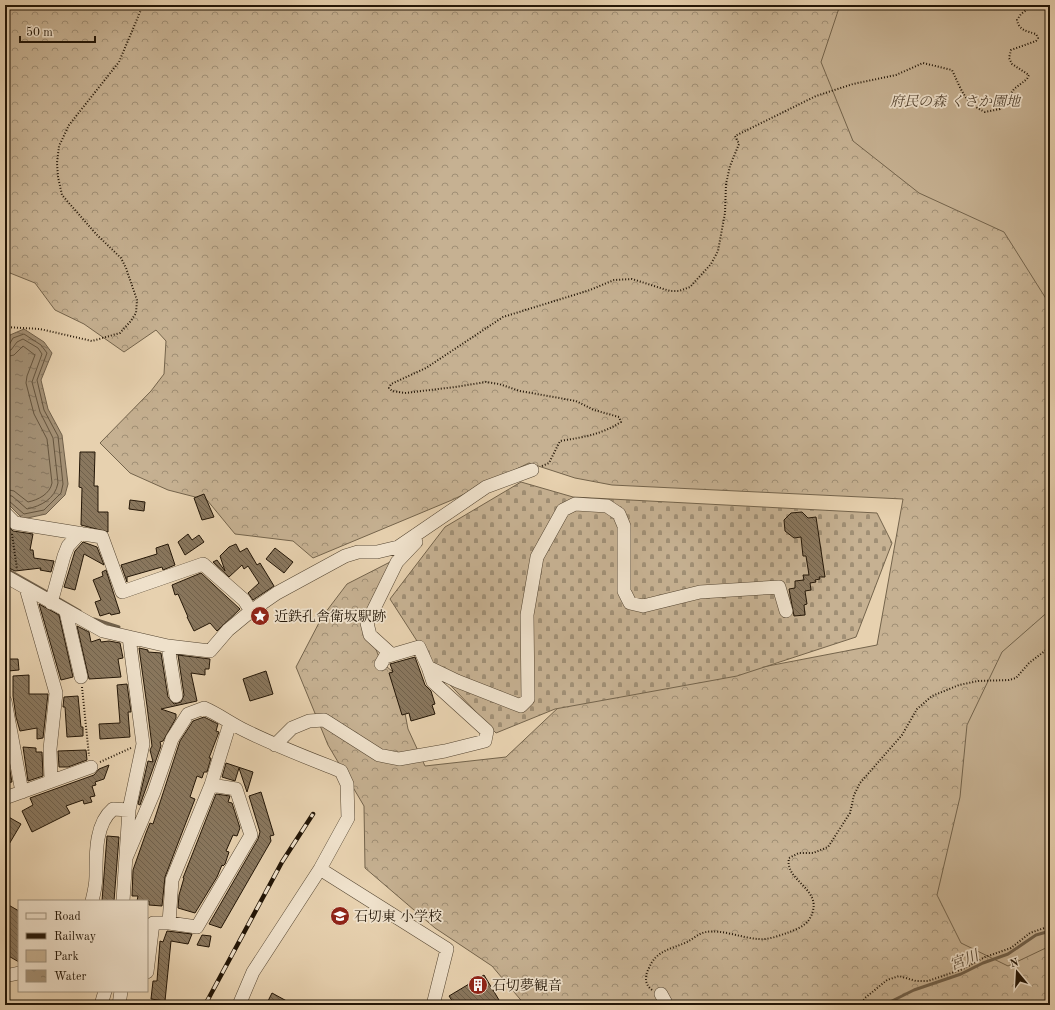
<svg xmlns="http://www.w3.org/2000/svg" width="1055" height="1010" viewBox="0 0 1055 1010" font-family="'Old Standard TT','Noto Serif JP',serif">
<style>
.forest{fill:url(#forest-crowns);stroke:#74644c}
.cemetery{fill:url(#cemetery-stones);stroke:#74644c}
.park{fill:#c6b192;stroke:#74644c}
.water{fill:url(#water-ripples);stroke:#70604a}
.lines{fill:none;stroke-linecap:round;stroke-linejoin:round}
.shore{stroke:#64543e;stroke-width:1}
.stream{stroke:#70604a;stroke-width:3}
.building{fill:url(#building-back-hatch);stroke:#231607}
.minor-casing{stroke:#544531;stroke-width:14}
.path{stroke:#231607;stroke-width:2;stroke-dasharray:1 2;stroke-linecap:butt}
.minor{stroke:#efe1cb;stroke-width:13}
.rail-casing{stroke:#231607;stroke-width:4.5}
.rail{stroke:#efe1cb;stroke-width:3;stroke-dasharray:9;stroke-linecap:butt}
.labels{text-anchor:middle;stroke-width:3.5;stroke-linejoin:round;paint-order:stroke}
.park-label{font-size:14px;font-style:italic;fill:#544431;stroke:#efe1cb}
.poi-label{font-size:14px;fill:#231607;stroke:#efe1cb;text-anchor:start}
.water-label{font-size:15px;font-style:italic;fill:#574733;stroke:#efe1cb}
</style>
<defs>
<pattern id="forest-crowns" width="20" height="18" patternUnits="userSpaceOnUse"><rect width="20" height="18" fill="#c6b192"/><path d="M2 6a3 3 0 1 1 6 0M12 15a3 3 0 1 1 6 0" fill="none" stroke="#a08f75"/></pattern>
<pattern id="cemetery-stones" width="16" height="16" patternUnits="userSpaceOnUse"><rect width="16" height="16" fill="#c6b192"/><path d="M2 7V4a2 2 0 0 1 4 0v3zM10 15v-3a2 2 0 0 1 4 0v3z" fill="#a08f75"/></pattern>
<pattern id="water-ripples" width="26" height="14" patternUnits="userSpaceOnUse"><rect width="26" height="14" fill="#a49176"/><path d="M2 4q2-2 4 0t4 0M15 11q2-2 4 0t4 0" fill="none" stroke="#85755f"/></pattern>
<pattern id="building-back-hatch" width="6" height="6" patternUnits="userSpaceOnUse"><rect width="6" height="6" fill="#89775e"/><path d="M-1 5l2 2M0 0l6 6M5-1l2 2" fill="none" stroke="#70614c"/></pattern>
</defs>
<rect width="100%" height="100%" fill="#e7d1af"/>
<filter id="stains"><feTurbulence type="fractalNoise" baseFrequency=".005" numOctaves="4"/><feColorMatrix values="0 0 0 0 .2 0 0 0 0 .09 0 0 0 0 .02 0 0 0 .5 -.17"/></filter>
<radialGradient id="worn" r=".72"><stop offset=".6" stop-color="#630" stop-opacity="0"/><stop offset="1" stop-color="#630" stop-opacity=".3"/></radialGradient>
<!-- forest -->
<path class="forest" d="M5 5H1050V1005H525L492 966 435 928 365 868 364 806 328 745 296 667 322 617 347 584 392 561 369 632 381 662 398 676 408 729 425 766 506 757 560 706 877 645 903 499 612 485 575 478 529 463 452 500 313 558 293 541 235 534 207 500 168 490 130 473 100 443 151 391 164 374 166 341 156 330 124 352 84 324 55 310 35 283 5 271Z"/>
<!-- cemetery -->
<path class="cemetery" d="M521 482 573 497 877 513 892 543 856 637 737 676 555 709 496 733 435 669 390 599 445 527Z"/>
<!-- park -->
<path class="park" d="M840 5H1050V305L1004 232 919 193 853 141 821 62Z
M1050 610V946L1008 966 961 943 937 895 960 797 967 725 1002 652Z"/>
<!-- water -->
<path class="water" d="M24 329 44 342 52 353 41 380 48 409 62 435 68 484 65 495 46 514 23 519 5 501V345L10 335Z"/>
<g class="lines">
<!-- shore -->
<path class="shore" d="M5 346 9 345 13 338 24 334 41 345 47 353 37 380 44 410 58 436 63 484 61 493 44 510 24 514 9 501 5 500
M5 351 11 350 17 342 23 339 38 348 42 354 32 382 40 412 53 438 58 483C55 499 41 506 27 509L12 496 5 495
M5 357 14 355 23 346 35 355 27 376 26 383 34 414 47 439 52 483C50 494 38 500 28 502L14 491 5 489"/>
<!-- stream -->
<path class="stream" d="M5 568 49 593
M56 597 80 611
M94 619 119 627
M884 1005 914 990 961 974 983 963 1008 954 1036 935 1050 931"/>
</g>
<!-- building -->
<path class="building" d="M80 452H95L94 486H98V512H108V532L81 525 82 488 79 487Z
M204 494 214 517 202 520 194 498Z
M130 500 145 502 144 511 129 509Z
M802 512 808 518 816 517 825 577H819L820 579 815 580 816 582 810 583 811 590 805 591 807 604 804 605 805 615 794 616 789 589 795 588V581L804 580 803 575H809L806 556H803L801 537 794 538 785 531 784 520 791 513Z
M5 524 13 531 33 534 30 550H33L34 558 54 561 51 572 40 570 41 568 15 571 5 566Z
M188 534 192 540 199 535 204 542 185 555 178 542Z
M83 542 97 547 104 565 84 554 75 590 64 587 75 551Z
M168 544 175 565 163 570 162 567 127 577V582L121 565 157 554 156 548Z
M236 544 240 552 247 548 257 565 260 563 274 586 253 600 248 593 259 583 248 566 244 569 242 565 229 577 213 562 217 560 225 571 220 556 229 547Z
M275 548 293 562 284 573 266 559Z
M106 570 120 613 111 615 110 613 100 616 95 602 101 600 93 580 103 576 102 572Z
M201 573 240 609 217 631 210 623 194 631 187 617H188L178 594 175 595 172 585Z
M39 604 59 615 73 677 61 680Z
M77 626 89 632 91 642 100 639 101 642 109 641 120 643 123 658 118 659 121 677 89 679Z
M139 648 148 650V652L161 653 168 697 174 704 181 702 184 695 178 655 210 659 209 669H205V675L191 673 197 701 161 709 176 714V718L163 741 160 742 161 746 140 805 138 804 148 761 153 762 150 750 152 746 147 706Z
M415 657 425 685 431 691 435 704 432 705 435 714 411 721 409 713 402 715 389 673 393 672 390 664Z
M7 659H18L19 670 8 671Z
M266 671 273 694 250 701 243 679Z
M29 675V694H48L43 738 37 739V728L20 731 16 717 13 696V676Z
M127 684 131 712H128L130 737 100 739 99 724 120 723 117 685Z
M78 696 81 727H83V736L67 737 65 707H63L64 697Z
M204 717 218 724 216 731 219 732 209 758H211L207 772H204L202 778 197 776 190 797 195 799 165 877 162 906 149 905V901H137L138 896H132L133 870 146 833 150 823 153 824 180 741 193 721Z
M23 747 36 748V752H42L43 776 28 781Z
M86 750 87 760 68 767H59L58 751Z
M5 755H7L12 782 5 783Z
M226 763 253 772 247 792 239 768 235 781 222 777Z
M109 765 104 779 95 782 96 785 92 786 95 796 90 797 92 802 84 804 83 800 66 806 70 813 32 832 22 811 33 805 30 798 94 775 99 769Z
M261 792 274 835 270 836 271 841 221 928 209 924 258 839 260 832 249 796Z
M216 794 230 796 228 802 232 803 240 828 237 836 233 835 226 851 229 852 225 864 223 866 222 865 217 877 195 913 178 908 179 895 184 878H183Z
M5 815 21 824 5 851Z
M107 836 119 837 114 901H102Z
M5 903 19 911V962L5 954Z
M167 931 192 934 188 944 171 941 165 1001 151 999 153 981H157L160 941 163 942Z
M202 935 211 936 209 947 197 945Z
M484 975 502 1005H455L449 996Z
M272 993 294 1005H266Z"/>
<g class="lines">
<defs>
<path id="minor" d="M5 513 15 523 102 537 122 592 203 564 244 600 251 611
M5 576 103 631 168 646 210 651 228 630 251 611 277 593 345 556 358 552H377L398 547 486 487 532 470
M26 588 56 693 50 749 51 781
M51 603 64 556 68 546 80 533
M66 612 81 677
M168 646 176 696
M392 655 370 635 367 623 397 562 416 542
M428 667 457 681 521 706 528 699 527 615 537 557 563 510 575 504 607 506 619 514 624 526V591L630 603 643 606 700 592 779 587 786 611
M5 701 22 792
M275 745 292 728 309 721 324 720 379 755 399 759 445 751 485 741 487 731 433 682 428 667 419 647 385 657 381 664
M5 798 91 767
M126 858 154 792 172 739 188 714 204 708C218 714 230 723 244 730 276 746 308 758 341 771L347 784 348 818 320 869 253 972 239 1005
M320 869 447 949 433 1005
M92 901C94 893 96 884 96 876 96 854 95 824 113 809L129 810
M123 901 129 810 143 744 129 637
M169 923 172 880 211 785 230 723
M147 972 153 923H169L197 927 251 835 236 789 211 785
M5 976 19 973
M661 994 667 1005
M101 1005 105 991
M119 1005 121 991"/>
</defs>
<!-- minor casing -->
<use href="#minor" class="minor-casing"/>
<!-- path -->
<path class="path" d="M5 327 40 329 92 341 120 333 130 322 136 313 137 300 126 268 121 258 96 234 62 195 58 177 57 163 59 146 69 125 119 62 143 5
M542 466 549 463 560 441C584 437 600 435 621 422L619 417 594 410 576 401 520 391 499 384 486 382 455 387 405 393 392 391 389 388 391 384 426 368 503 317 590 290 614 280 632 279 670 291H679L690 287 711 264 718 251 725 213 726 184 730 166 739 144 735 136 816 96 853 84 896 75 923 63 952 70C962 91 964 102 985 112L1000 109 1014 89 1027 79 1029 75 1012 64 1009 58 1011 50 1036 41 1038 38 1036 34C1026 31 1019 30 1017 20L1021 14 1033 5
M12 534 17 569
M82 687 89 756
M100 762 131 748
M652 990C644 984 645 975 649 968 656 950 672 949 687 942 693 939 699 933 706 932 721 929 742 938 758 939 768 940 778 936 787 933 795 930 806 926 810 918 826 889 784 882 789 858L799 853H813L828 847 850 813 854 795 860 783 902 735 917 709 932 696 959 685 978 681 1009 680 1016 678 1029 663 1050 647
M860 1005 865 998 887 980 899 976 916 981H928L963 969 985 957 1011 948 1030 933 1050 926"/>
<!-- minor -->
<use href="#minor" class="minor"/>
<defs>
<path id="rail" d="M205 1005 282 862 313 814"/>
</defs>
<!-- rail casing -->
<use href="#rail" class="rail-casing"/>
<!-- rail -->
<use href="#rail" class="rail"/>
</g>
<!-- icons -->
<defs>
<symbol id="sight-disc" viewBox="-11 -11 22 22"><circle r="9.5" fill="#8f2418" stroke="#efe1cb"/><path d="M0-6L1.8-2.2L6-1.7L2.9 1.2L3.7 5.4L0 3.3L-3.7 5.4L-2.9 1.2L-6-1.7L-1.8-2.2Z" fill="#fff"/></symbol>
<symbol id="school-disc" viewBox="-11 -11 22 22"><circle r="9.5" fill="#8f2418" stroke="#efe1cb"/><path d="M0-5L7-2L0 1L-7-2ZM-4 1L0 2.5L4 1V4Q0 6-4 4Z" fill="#fff"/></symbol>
<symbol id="building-disc" viewBox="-11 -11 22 22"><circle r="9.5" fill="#8f2418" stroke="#efe1cb"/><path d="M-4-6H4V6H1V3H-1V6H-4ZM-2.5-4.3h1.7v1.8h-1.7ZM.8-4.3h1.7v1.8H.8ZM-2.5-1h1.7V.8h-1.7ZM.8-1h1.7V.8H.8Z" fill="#fff"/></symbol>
</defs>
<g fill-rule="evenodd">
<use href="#sight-disc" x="249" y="605" width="22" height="22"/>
<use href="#school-disc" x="329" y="905" width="22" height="22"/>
<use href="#building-disc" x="467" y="974" width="22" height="22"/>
</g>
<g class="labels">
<!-- park labels -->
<g class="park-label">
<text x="955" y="106">府民の森 くさか園地</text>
</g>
<!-- poi labels -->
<g class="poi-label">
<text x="274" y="621">近鉄孔舎衛坂駅跡</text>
<text x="354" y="921">石切東 小学校</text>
<text x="492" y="990">石切夢観音</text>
</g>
<!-- water labels -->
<g class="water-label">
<text transform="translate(964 960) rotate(-22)" y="5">宮川</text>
</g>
</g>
<!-- margin -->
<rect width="1055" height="1010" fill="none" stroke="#e7d1af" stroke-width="20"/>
<rect x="6" y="6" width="1043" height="998" fill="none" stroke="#231607" stroke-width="2"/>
<rect x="10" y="10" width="1035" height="990" fill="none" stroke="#231607"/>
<!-- legend -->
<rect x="18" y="900" width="130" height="92" fill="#efe1cb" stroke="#9d907d"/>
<rect x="26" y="913" width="20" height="6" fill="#efe1cb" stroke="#9d907d"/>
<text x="54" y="920" font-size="12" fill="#231607">Road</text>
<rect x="26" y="933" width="20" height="6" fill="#231607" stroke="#9d907d"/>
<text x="54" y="940" font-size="12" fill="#231607">Railway</text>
<rect x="26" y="950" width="20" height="12" fill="#c6b192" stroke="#9d907d"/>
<text x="54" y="960" font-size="12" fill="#231607">Park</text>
<rect x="26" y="970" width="20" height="12" fill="url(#water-ripples)" stroke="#9d907d"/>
<text x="54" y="980" font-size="12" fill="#231607">Water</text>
<!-- north arrow -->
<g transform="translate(1017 972) rotate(342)" stroke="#efe1cb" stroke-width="3" paint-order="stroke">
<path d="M0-3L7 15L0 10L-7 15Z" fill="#231607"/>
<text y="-6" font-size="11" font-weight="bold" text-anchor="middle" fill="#231607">N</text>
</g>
<!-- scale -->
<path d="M20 36v6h75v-6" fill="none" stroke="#231607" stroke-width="2"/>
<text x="26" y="36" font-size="12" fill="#231607" stroke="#efe1cb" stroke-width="3" paint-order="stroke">50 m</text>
<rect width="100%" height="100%" filter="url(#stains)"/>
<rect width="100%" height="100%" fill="url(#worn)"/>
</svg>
